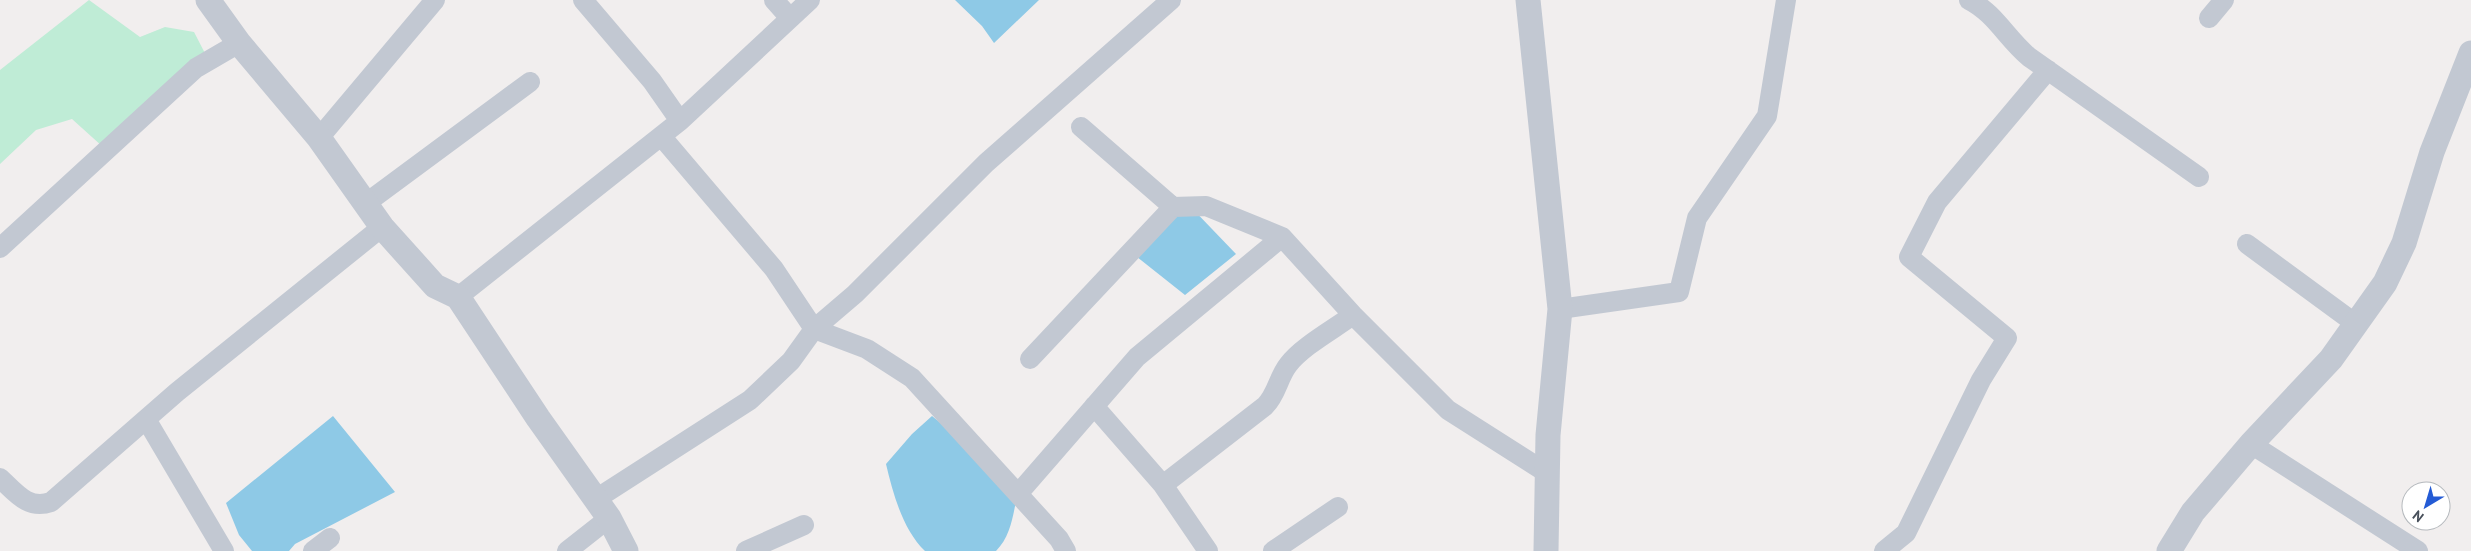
<svg xmlns="http://www.w3.org/2000/svg" width="2471" height="551" viewBox="0 0 2471 551" font-family="'PT Sans',sans-serif">
<style>
.green{fill:#bfecd6}
.water{fill:#8ec9e6}
.lines{fill:none;stroke-linecap:round;stroke-linejoin:round}
.minor{stroke:#c2c8d2;stroke-width:20}
.tertiary{stroke:#c2c8d2;stroke-width:25}
</style>
<rect width="100%" height="100%" fill="#f1eeee"/>
<!-- green -->
<path class="green" d="M89 0 140 37 165 27 194 32 210 63 113 156 72 119 36 130 0 164V70Z"/>
<!-- water -->
<path class="water" d="M955 0H1039L994 43 982 26Z
M1187 203 1236 254 1185 295 1127 249Z
M333 416 395 492 295 544 289 551H252L239 535 226 503Z
M932 416 958 437 1017 496C1013 515 1011 536 996 551H925C903 530 893 494 886 464L912 434Z"/>
<g class="lines">
<!-- minor -->
<path class="minor" d="M583 0 652 81 680 121
M774 0 790 18
M1969 0C1995 13 2007 39 2029 57L2199 177
M2209 18 2224 0
M1081 127 1173 207 1206 206 1282 237 1353 315 1448 410 1547 473
M661 136 774 269 814 329 867 349 912 378 1018 494 1059 539 1066 551
M319 138 435 0
M365 204 530 82
M2247 244 2356 324
M0 248 196 68 239 43
M458 297 680 121 810 0
M1560 309 1679 292 1697 218 1767 116 1786 0
M1030 359 1173 207
M1094 406 1163 485 1208 551
M146 419 224 551
M2251 444 2418 551
M0 478C16 493 28 510 51 502L177 392 382 227
M1163 485 1265 406C1277 394 1278 378 1288 365 1301 347 1334 329 1353 315
M1018 494 1137 357 1282 237
M596 499 750 400 791 361 814 329 855 294 986 163 1171 0
M313 551 330 538
M567 551 609 518
M746 551 804 525
M1273 551 1338 507
M1884 551 1906 533 1981 380 2007 338 1909 257 1937 202 2048 70"/>
<!-- tertiary -->
<path class="tertiary" d="M208 0 239 43 319 138 382 227 435 286 458 297 538 418 609 518 626 551
M1528 0 1560 309 1548 435 1546 551
M2169 551 2193 512 2251 444 2331 359 2385 283 2404 243 2432 152 2471 53"/>
</g>
<!-- north arrow -->
<g transform="translate(2426 506) rotate(218)"><circle r="24" fill="#ffffff" stroke="#b5b9bd"/>
<path d="M0-4L9 19L0 12L-9 19Z" fill="#245bd5"/>
<text y="-8" font-size="14" font-weight="bold" text-anchor="middle" fill="#474f5a">N</text>
</g>
</svg>
